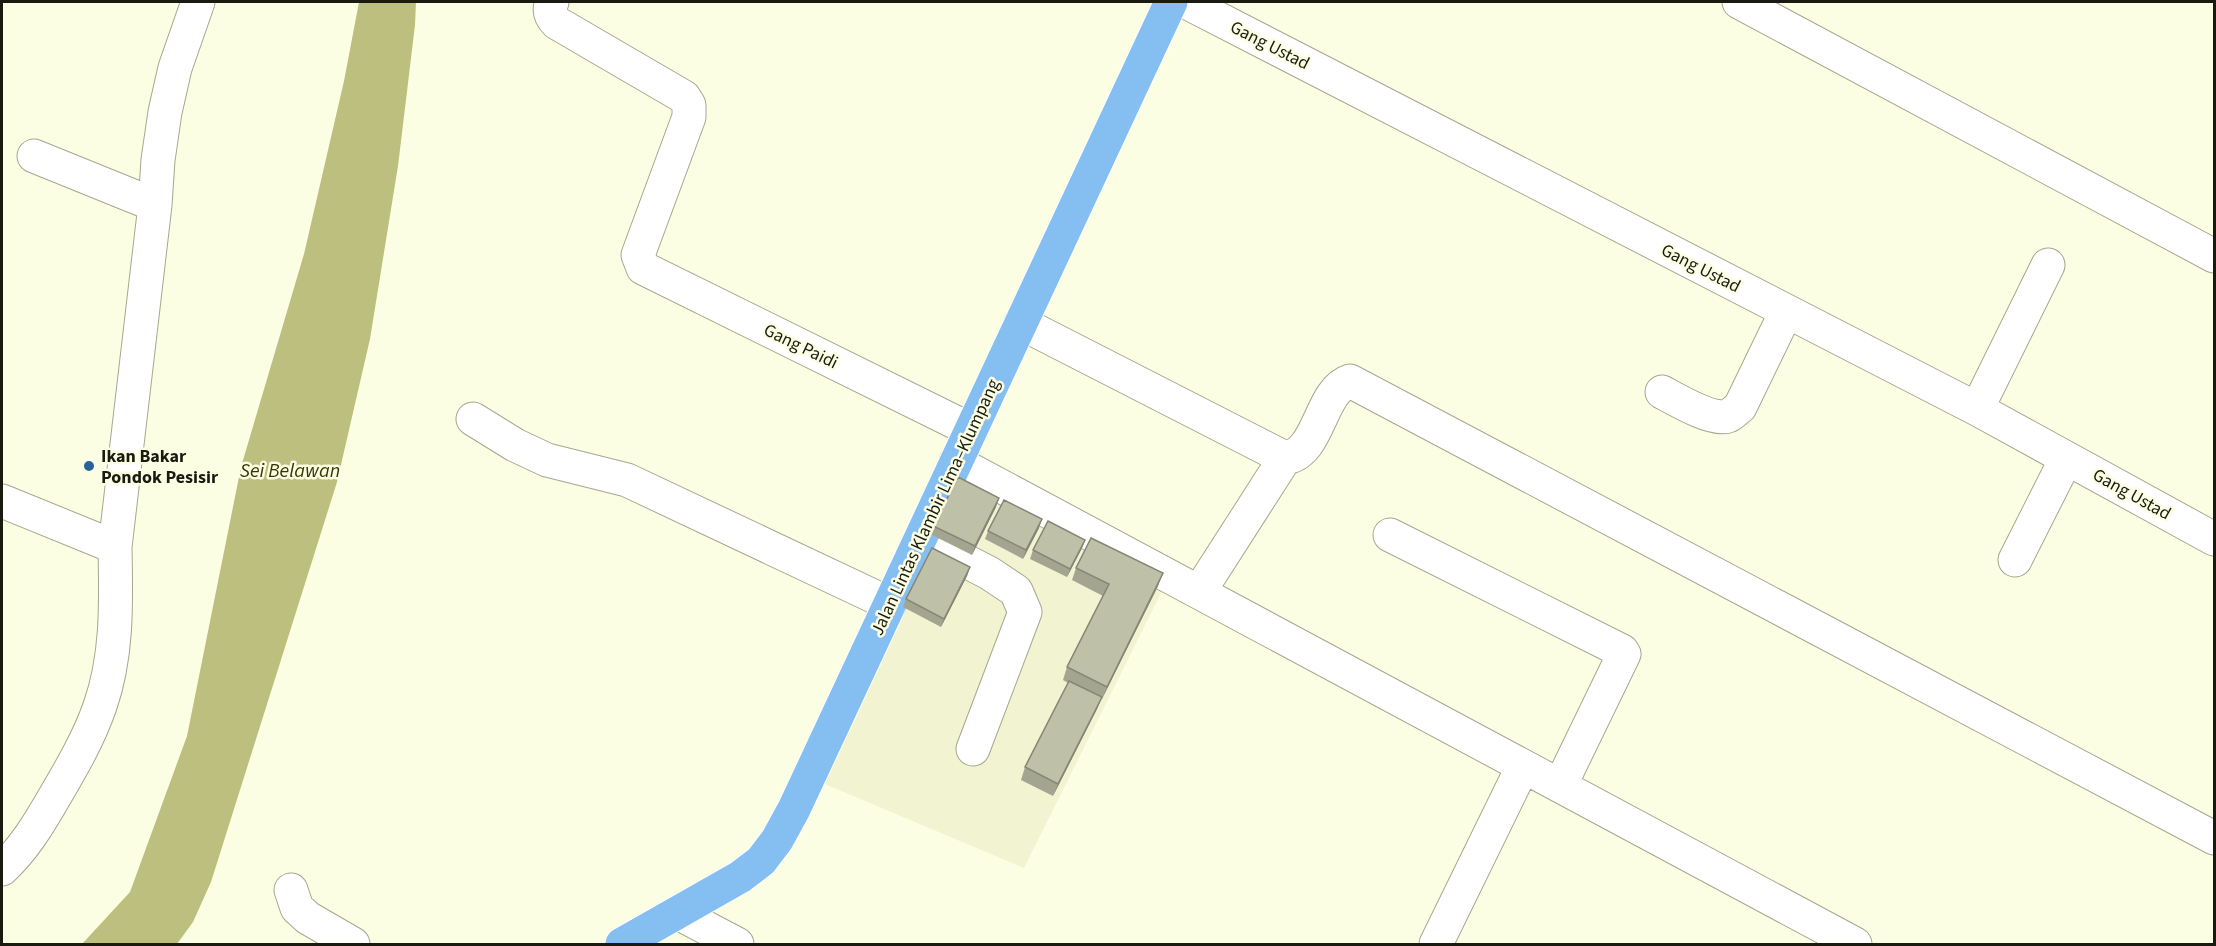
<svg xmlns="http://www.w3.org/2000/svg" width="2216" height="946" viewBox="0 0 2216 946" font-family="'Source Sans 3',sans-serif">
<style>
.built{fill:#f1f3d1}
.water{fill:#bdbf7f}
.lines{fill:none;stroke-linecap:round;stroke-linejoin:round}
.minor-casing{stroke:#a6a78f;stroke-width:35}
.major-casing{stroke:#fff;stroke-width:35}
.minor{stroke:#fff;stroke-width:33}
.major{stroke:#85bff2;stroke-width:33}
.wall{fill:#a3a590}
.shaded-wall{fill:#858675}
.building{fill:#bec0a7;stroke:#858675;stroke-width:1.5}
.poi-dot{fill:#28649b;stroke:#fcfee3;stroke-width:2}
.labels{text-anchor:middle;stroke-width:5;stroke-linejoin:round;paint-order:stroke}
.street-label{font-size:18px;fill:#1a1a11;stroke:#fcfee3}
.poi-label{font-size:18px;font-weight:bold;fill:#1a1a11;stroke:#fcfee3;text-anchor:start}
.water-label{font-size:20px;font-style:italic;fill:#373703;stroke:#fcfee3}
</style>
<rect width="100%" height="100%" fill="#fcfee3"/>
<!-- built -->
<path class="built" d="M957 472 1167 581 1024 868 813 779Z"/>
<!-- water -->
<path class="water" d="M359 2H416L415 25 398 166 370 339 337 482 211 882 193 922 177 944H82L130 892 187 736 241 467 304 254 344 81Z"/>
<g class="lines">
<defs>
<path id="minor" d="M552 2C548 11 550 16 557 23L684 97 689 105V117L638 255 643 268 971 430
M1186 2 1977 409 2214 539
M1739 2 2214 256
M34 156 155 205
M1021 323 1285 458C1320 454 1319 391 1350 381L2214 838
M1662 392C1675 399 1714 422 1728 416 1732 414 1736 410 1740 407L1786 312
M1977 409 2048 265
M473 419 515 445 547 460 627 480 890 604
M956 462 1855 944
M2 501 115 547
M1390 535 1622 651 1624 654 1560 786
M921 538 989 573 1016 591 1025 612 973 749
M2015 560 2066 459
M1199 592 1285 458
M2 869C24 849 40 822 55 796 72 767 89 738 100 706 118 655 116 600 115 547L155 205 158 160 165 112 175 68 198 2
M291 890 297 908 308 918 353 944
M678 913 737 944
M1436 944 1523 766"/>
<path id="major" d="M622 944 740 877 761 861 777 840 794 809 1171 2"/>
</defs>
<!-- minor casing -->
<use href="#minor" class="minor-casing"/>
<!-- major casing -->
<use href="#major" class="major-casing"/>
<!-- minor -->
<use href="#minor" class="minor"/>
<!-- major -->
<use href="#major" class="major"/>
</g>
<!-- wall -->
<path class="wall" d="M996 507 972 555 930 534 933 526Z
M1039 528 1023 559 985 539 988 531Z
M1085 540 1082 548 1067 577 1030 559 1033 550Z
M970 567 967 576 941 627 903 607 906 599Z
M1076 568 1158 586 1102 699H1101L1097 709 1053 796 1021 780 1025 767 1068 683 1063 680 1067 667 1103 596 1072 580Z"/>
<!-- shaded-wall -->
<path class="shaded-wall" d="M999 498 996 507 972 555 975 546Z
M1042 519 1039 528 1023 559 1026 550Z
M1085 540 1082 548 1067 577 1070 569Z
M970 567 967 576 941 627 944 619Z
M1163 573 1158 586 1102 699 1107 687Z
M1102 697 1097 709 1053 796 1058 784Z"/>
<!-- building -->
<path class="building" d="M958 477 999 498 975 546 933 526Z
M1004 500 1042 519 1026 550 988 531Z
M1048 521 1085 540 1070 569 1033 550Z
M1091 538 1163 573 1107 687 1067 667 1109 584 1076 568Z
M932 548 970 567 944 619 906 599Z
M1069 681 1102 697 1058 784 1025 767Z"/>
<!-- markers -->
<circle class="poi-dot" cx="89" cy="466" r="6"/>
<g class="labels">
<!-- street labels -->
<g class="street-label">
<text transform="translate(1270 45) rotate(27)" y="6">Gang Ustad</text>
<text transform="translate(1701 268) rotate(27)" y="6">Gang Ustad</text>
<text transform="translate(801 346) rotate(26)" y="6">Gang Paidi</text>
<text transform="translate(2132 494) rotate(29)" y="6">Gang Ustad</text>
<text transform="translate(935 507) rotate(-65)" y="6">Jalan Lintas Klambir Lima–Klumpang</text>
</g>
<!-- poi labels -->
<g class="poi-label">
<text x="101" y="462">Ikan Bakar<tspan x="101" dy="21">Pondok Pesisir</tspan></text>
</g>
<!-- water labels -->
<g class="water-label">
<text x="290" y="477">Sei Belawan</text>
</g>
</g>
<!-- border -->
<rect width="2216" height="946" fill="none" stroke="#1a1a11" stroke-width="6"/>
</svg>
